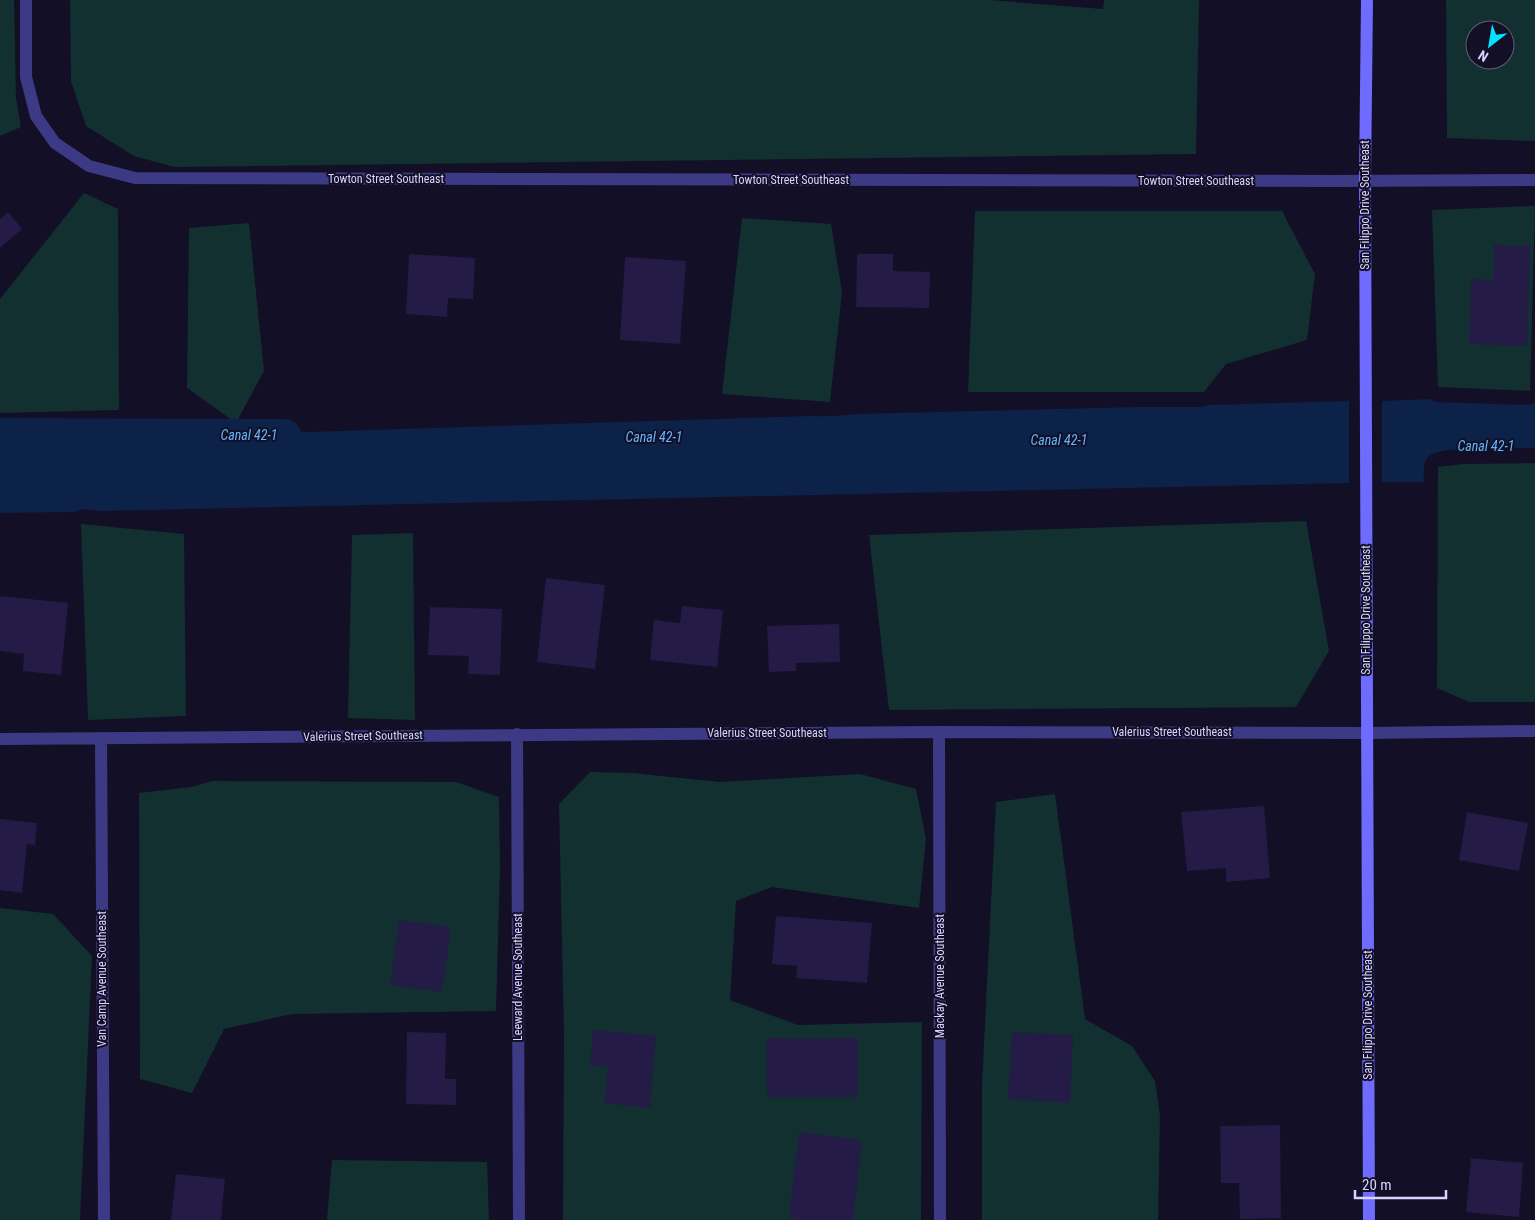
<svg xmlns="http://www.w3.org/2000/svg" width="1535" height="1220" viewBox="0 0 1535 1220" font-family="'Roboto Condensed',sans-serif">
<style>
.green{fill:#12302f;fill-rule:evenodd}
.water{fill:#0c2248}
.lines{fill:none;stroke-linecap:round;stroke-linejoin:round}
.canal{stroke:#0c2248;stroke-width:32}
.building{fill:#241b47}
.street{stroke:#3d3a85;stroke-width:12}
.secondary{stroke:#6f6bff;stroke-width:12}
.labels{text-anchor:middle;stroke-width:4;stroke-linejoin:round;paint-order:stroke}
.street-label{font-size:12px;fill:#d9d4ff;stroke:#130f26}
.water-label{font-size:14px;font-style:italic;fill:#62b6ff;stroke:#130f26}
</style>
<rect width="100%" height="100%" fill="#130f26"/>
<!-- green -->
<path class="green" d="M0 0H14L16 98 21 127 0 136Z
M70 0H989L1103 9 1104 0H1199L1196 154 174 167 134 156 86 126 71 81Z
M1446 0H1535V141L1447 138ZM1475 30H1505V60H1475Z
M84 193 118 209 119 410 0 413V299Z
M1535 206 1530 391 1438 387 1432 210Z
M975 211H1282L1315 274 1307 340 1226 364 1204 392H968Z
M742 218 831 224 842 292 830 402 722 394Z
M249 223 264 371 236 423 187 388 189 228Z
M1535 463V702H1469L1437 688 1438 467 1463 464Z
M1306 521 1329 651 1296 707 889 710 869 535Z
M81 524 184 534 186 716 88 720Z
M413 533 415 720 348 718 352 535Z
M590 772 632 773 720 782 860 774 916 789 926 839 919 908 772 887 736 901 730 1000 798 1025 922 1022 921 1220H563L564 1035 559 804Z
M212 781 456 782 499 797 500 868 496 1011 292 1014 224 1029 192 1093 140 1079 139 793 191 787Z
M1055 794 1085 1019 1132 1046 1155 1081 1160 1116 1158 1220H982V1084L996 802Z
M0 908 53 914 92 956 80 1220H0Z
M332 1160 487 1162 489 1220H327Z"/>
<!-- water -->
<path class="water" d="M1430 399 1436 402 1528 405 1535 403V448C1516 448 1442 445 1429 456 1422 462 1424 473 1424 482H1382V401Z
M1349 401V483L100 511 83 509 75 512 0 513V439L127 437 226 434 236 438 244 434 811 416C827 417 843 415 859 414L1135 407H1202L1209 405Z"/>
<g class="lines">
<!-- canal -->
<path class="canal" d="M0 434 285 435"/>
</g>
<!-- building -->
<path class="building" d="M8 212 22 229 0 248V219Z
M1494 245 1530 246 1527 346 1469 344 1471 279 1493 280Z
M409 254 475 258 473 299 448 298 447 317 406 314Z
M857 254H893V271L930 272 929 308 856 307Z
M625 257 686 261 680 344 620 340Z
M546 578 605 585 595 669 537 662Z
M0 596 68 603 61 675 23 671 24 654 0 651Z
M682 606 723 610 717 667 650 660 654 620 680 623Z
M430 607 502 609 500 675 468 674 469 656 428 655Z
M839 624 840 662 796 663V671L769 672 767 626Z
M1264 806 1270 878 1226 882V868L1187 871 1181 812Z
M1467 812 1528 823 1519 871 1459 860Z
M0 819 37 823 35 845 27 844 22 893 0 890Z
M776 916 872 923 867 983 796 978 797 966 772 964Z
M399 920 451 927 442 992 390 985Z
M593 1030 656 1036 650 1108 604 1103 608 1067 590 1066Z
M407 1032 446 1033 445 1079H456V1105L406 1104Z
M1012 1032 1073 1035 1070 1103 1008 1099Z
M767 1038H858V1097H767Z
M1280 1125 1281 1218 1240 1219 1239 1183H1221L1220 1126Z
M799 1132 862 1140 853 1220H803L789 1218Z
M1471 1158 1523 1163 1519 1217 1466 1212Z
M176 1174 225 1179 221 1220H171Z"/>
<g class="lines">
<!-- street -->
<path class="street" d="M26 0V77L36 116 55 143 89 166 135 178 1333 181 1535 180
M939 732 940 1220
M517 734 519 1220
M101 738 104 1220
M0 739 939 732 1366 733 1535 731"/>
<!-- secondary -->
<path class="secondary" d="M1367 0 1365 181 1369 1220"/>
</g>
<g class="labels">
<!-- street labels -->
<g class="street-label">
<text x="386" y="183">Towton Street Southeast</text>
<text x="791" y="184">Towton Street Southeast</text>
<text x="1196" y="185">Towton Street Southeast</text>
<text transform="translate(1365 205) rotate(-90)" y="4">San Filippo Drive Southeast</text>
<text transform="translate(1366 610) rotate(-90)" y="4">San Filippo Drive Southeast</text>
<text x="1172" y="736">Valerius Street Southeast</text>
<text x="767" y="737">Valerius Street Southeast</text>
<text transform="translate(363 736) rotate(-1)" y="4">Valerius Street Southeast</text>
<text transform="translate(940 976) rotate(-90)" y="4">Mackay Avenue Southeast</text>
<text transform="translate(518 977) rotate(-90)" y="4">Leeward Avenue Southeast</text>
<text transform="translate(102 979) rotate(-90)" y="4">Van Camp Avenue Southeast</text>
<text transform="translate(1368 1015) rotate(-90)" y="4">San Filippo Drive Southeast</text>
</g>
<!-- water labels -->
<g class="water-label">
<text x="249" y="440">Canal 42-1</text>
<text x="654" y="442">Canal 42-1</text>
<text x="1059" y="445">Canal 42-1</text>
<text x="1486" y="451">Canal 42-1</text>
</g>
</g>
<!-- north arrow -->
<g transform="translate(1490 45) rotate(211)"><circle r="24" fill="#130f26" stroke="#625e7d"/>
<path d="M0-4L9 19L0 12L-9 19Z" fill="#00e5ff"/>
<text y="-8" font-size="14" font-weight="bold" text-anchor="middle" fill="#d9d4ff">N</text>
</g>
<!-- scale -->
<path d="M1355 1190v8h91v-8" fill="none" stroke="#d9d4ff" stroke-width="2.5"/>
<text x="1362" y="1190" font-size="15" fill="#d9d4ff" stroke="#130f26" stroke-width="4" paint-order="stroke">20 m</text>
</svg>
